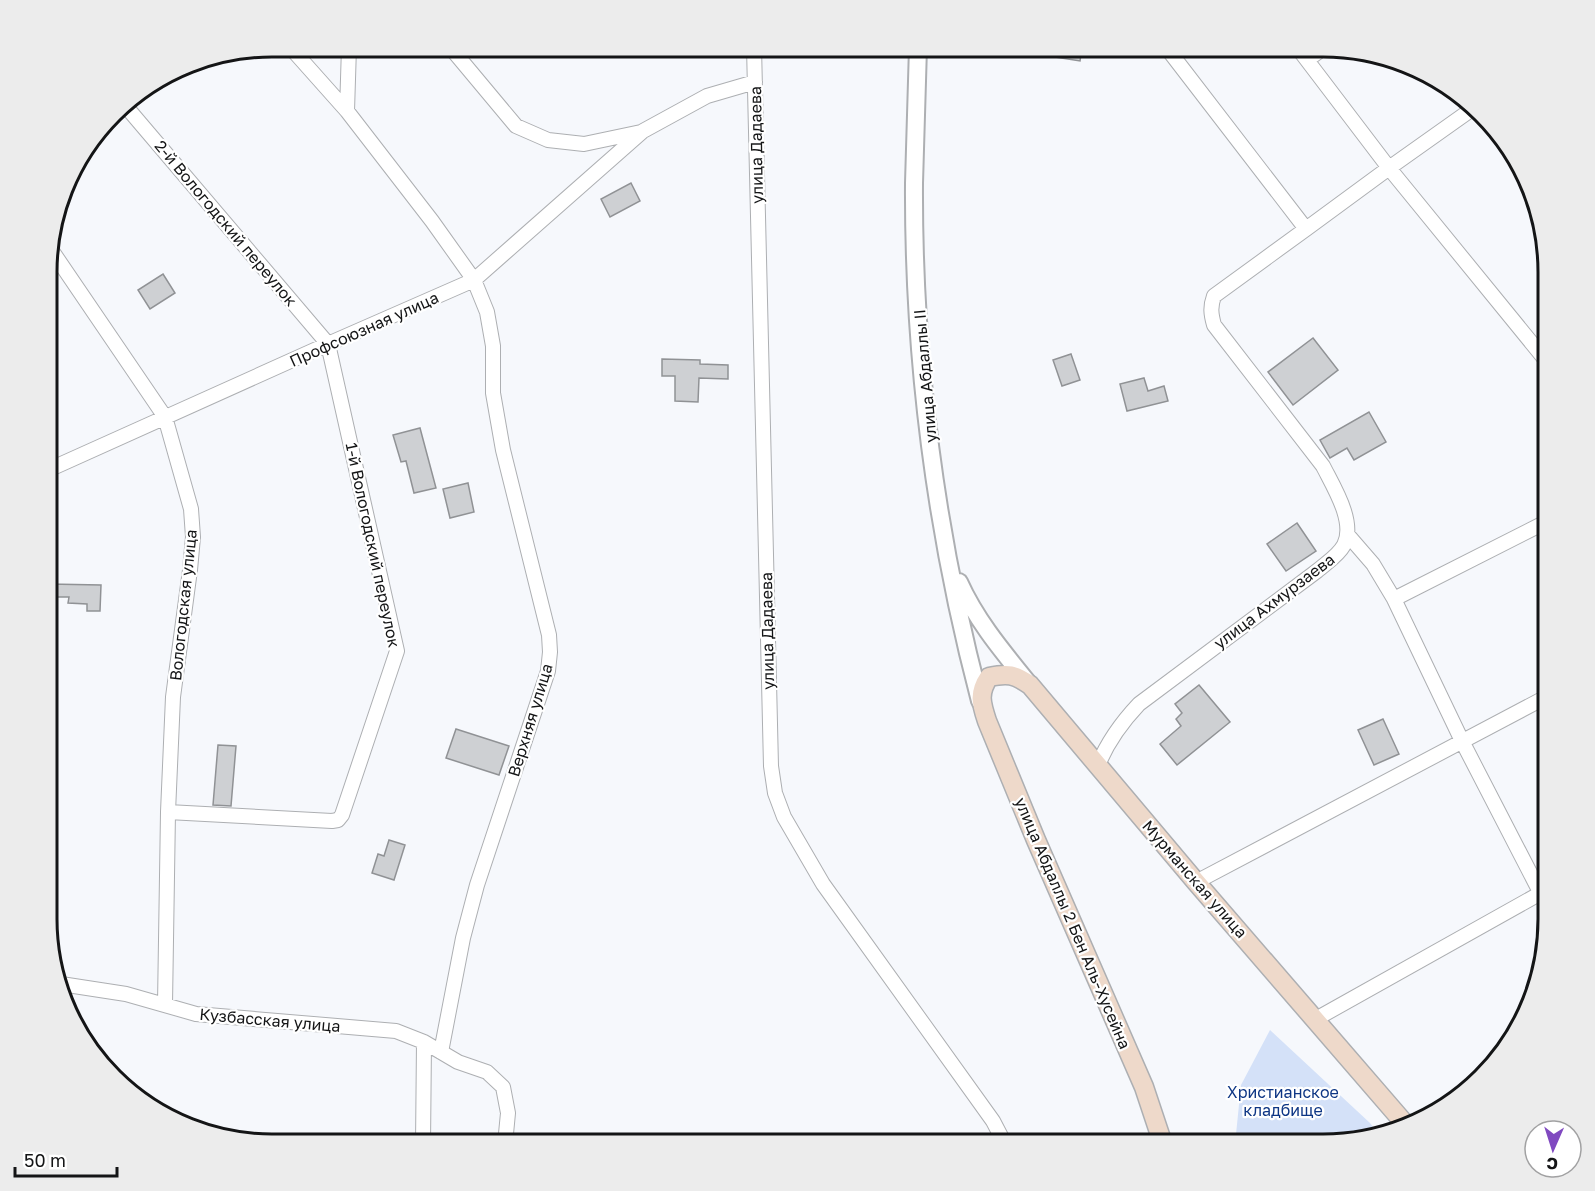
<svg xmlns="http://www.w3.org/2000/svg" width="1595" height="1191" viewBox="0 0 1595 1191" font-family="'Golos Text',sans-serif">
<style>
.green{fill:#d4e1f8}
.building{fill:#ced0d3;stroke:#909295;stroke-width:1.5}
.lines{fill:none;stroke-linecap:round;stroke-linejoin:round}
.minor-casing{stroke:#adafb2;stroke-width:16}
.tertiary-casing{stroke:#adafb2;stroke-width:20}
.secondary-casing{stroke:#adafb2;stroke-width:21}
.minor{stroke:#fff;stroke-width:14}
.tertiary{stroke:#fff;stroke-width:16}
.secondary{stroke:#eed9ca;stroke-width:18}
.labels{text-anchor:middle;stroke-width:4.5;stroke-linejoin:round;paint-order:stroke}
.street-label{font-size:16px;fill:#141516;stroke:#fff}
.park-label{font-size:16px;fill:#0e3684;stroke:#fff}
.rim{fill:none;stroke:#141516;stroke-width:3}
</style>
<rect width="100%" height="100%" fill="#f6f8fc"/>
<!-- green -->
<path class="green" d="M1270 1030 1370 1123 1377 1132 1323 1144H1235L1241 1085Z"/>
<!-- building -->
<path class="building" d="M1030 47H1082L1080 61 1030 53Z
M631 183 640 201 610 217 601 199Z
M163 274 175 293 150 309 138 290Z
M1313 338 1338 370 1293 405 1268 372Z
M1071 354 1080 380 1062 386 1053 360Z
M662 359 700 360V364L728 365V379L699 378 698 402 675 401V376H662Z
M1144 378 1148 391 1164 386 1168 401 1127 411 1120 384Z
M1369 412 1386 442 1354 460 1347 448 1330 458 1320 440Z
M420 428 436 488 414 493 406 461 401 462 393 435Z
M468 483 474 512 450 518 443 489Z
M1297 523 1316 551 1286 571 1267 544Z
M48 584 101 585 100 611H87V604L68 603 69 597H48Z
M1199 685 1230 722 1177 765 1160 744 1181 726 1176 719 1182 713 1175 704Z
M1383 719 1399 754 1374 765 1358 730Z
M456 729 509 746 499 775 446 758Z
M218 745 236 746 231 806 213 805Z
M389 840 405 845 394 880 372 873 378 854 384 856Z"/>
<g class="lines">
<defs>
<path id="minor" d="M290 47 347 111 432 221 474 280 487 312 493 346V393L503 450 549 635 550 652 548 671 477 885 463 938 441 1052
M450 47 516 126 548 140 584 144 641 132
M754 47 771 766 775 793 784 817 823 884 993 1121 1005 1144
M1166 47 1306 229 1389 168 1548 363
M1297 47 1389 168 1475 107
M1307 60 1325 47
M123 103 328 344 397 651 342 815 338 820 332 821 168 812
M347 111 349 47
M48 245 165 417 191 509 193 537 190 570 173 697 168 812 165 1004
M48 470 328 344 474 280 643 131 707 96 755 82
M1347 534 1373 564 1394 599 1462 741 1540 892
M1394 599 1548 521
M1098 765C1108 741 1121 723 1139 704L1317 571C1326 563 1338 556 1344 545 1356 522 1333 486 1323 466L1214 325C1211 314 1210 307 1214 296L1306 229
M1196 882 1548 696
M61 984 126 994 196 1014 396 1031 424 1042 458 1062 487 1072 503 1087 508 1113 505 1144
M1314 1020 1548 889
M423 1144 424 1042"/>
<path id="tertiary" d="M918 47C917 92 915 138 914 183 913 357 936 534 980 701
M959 582C976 620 1003 652 1029 684"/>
<path id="secondary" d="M1163 1144 1144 1087 1036 840 987 721C981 703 978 693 989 677 1008 673 1014 674 1030 685L1196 882 1406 1125"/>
</defs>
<!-- minor casing -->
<use href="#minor" class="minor-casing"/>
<!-- tertiary casing -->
<use href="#tertiary" class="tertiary-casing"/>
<!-- secondary casing -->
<use href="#secondary" class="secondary-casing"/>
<!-- minor -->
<use href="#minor" class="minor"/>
<!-- tertiary -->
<use href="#tertiary" class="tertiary"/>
<!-- secondary -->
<use href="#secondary" class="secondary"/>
</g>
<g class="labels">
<!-- street labels -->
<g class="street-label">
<text transform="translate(756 145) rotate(-91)" y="6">улица Дадаева</text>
<text transform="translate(226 223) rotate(50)" y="6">2-й Вологодский переулок</text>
<text transform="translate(364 329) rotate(-24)" y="6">Профсоюзная улица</text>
<text transform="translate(925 376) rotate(-95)" y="6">улица Абдаллы II</text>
<text transform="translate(373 545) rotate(78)" y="6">1-й Вологодский переулок</text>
<text transform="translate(1274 601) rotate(-37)" y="6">улица Ахмурзаева</text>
<text transform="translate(183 605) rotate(-84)" y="6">Вологодская улица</text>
<text transform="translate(767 631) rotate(-91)" y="6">улица Дадаева</text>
<text transform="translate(530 720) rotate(-73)" y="6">Верхняя улица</text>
<text transform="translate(1195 879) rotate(49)" y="6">Мурманская улица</text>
<text transform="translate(1073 923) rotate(67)" y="6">улица Абдаллы 2 Бен Аль-Хусейна</text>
<text transform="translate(270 1020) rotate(5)" y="6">Кузбасская улица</text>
</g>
<!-- park labels -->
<g class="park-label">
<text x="1283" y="1098">Христианское<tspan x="1283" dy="18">кладбище</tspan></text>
</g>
</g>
<!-- crop -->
<path d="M0 0H1595V1191H0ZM272 57H1323A215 215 0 0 1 1538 272V919A215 215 0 0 1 1323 1134H272A215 215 0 0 1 57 919V272A215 215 0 0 1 272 57Z" fill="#ececec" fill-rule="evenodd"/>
<path class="rim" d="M272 57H1323A215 215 0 0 1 1538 272V919A215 215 0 0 1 1323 1134H272A215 215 0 0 1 57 919V272A215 215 0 0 1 272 57Z"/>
<!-- north arrow -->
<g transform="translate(1553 1149) rotate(183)"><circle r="28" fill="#ffffff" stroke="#a1a1a2" stroke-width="1.5"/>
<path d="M0-4.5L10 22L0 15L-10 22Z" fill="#8049c0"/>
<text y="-9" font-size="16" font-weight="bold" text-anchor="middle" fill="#141516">С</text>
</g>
<!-- scale -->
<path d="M15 1167v9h102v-9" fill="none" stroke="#141516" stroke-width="3"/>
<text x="24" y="1167" font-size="18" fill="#141516" stroke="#ffffff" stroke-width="4.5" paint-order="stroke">50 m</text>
</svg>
